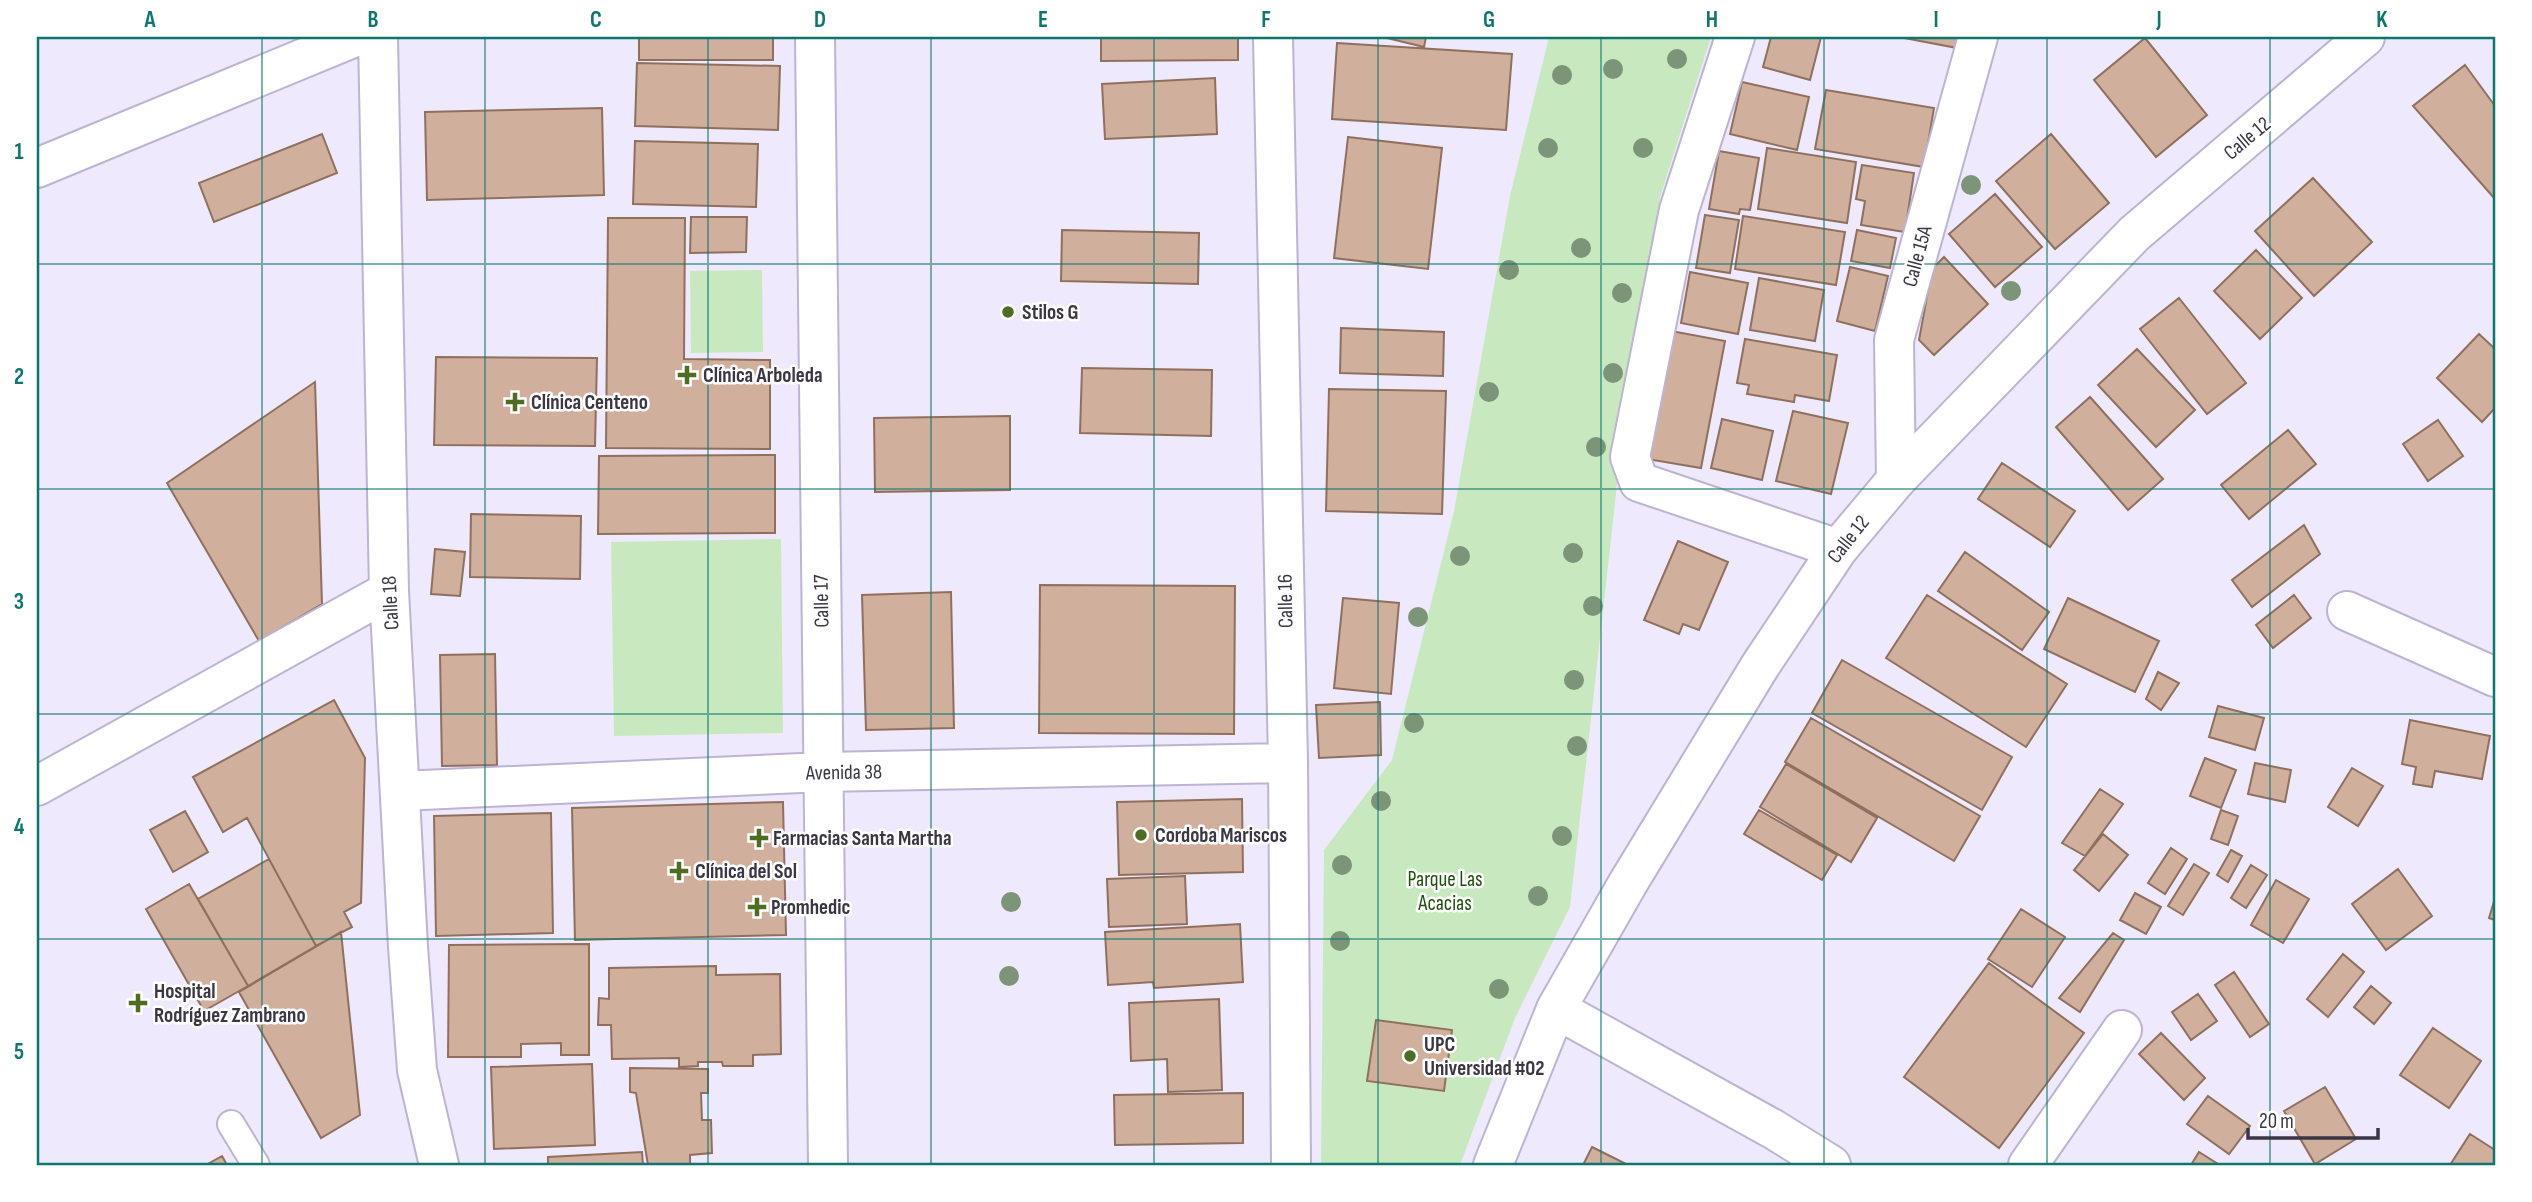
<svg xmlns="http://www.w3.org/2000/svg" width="2532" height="1202" viewBox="0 0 2532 1202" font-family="'Sofia Sans Condensed',sans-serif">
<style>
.green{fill:#c8e9bf}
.building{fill:#d0af9d;stroke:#8f705f;stroke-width:2}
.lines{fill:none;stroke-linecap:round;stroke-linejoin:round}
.lane-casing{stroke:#bdb3d3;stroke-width:30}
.street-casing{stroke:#bdb3d3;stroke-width:42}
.secondary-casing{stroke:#bdb3d3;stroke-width:42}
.lane{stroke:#fff;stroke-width:26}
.street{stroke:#fff;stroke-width:38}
.secondary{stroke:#fff;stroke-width:38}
.tree{fill:#7c9478}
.grid{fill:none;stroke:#0f766e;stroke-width:2;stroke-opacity:0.55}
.poi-dot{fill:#4e6d22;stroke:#fff;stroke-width:2.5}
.labels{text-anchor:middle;stroke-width:5;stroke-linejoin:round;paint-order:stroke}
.street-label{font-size:21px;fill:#3a3643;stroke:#fff}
.poi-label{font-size:21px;font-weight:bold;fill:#3a3643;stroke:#fff;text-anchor:start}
.park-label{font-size:21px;fill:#1e4f0c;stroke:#fff}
.neatline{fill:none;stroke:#0f766e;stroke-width:2.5}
.grid-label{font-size:23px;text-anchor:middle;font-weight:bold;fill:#0f766e}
</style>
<rect width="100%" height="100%" fill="#efe9fd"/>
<!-- green -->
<path class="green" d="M1549 37H1711L1660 197 1617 485 1570 907 1515 1018 1460 1165H1321L1324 850 1392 760 1454 511 1510 196Z
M762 270 763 352 691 353 690 271Z
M781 539 783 733 614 736 611 542Z"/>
<!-- building -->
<path class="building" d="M639 37H773V60H639Z
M1101 37H1238V60L1101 61Z
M1383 37H1426L1424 47Z
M1771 37H1821L1810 80 1763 67Z
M1899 37H1959L1957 48Z
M2145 38 2207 115 2156 157 2094 80Z
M1337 43 1512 54 1506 130 1332 119Z
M637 63 780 66 778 130 635 126Z
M2465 65 2495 106V199L2413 106Z
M1215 78 1217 134 1105 139 1102 84Z
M1742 82 1809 97 1797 150 1730 134Z
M1826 90 1934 108 1924 167 1815 149Z
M602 108 604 195 427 200 425 112Z
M322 134 337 173 214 222 199 183Z
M2051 134 2109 203 2055 249 1996 181Z
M1348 137 1442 148 1428 269 1334 258Z
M635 141 758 144 756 207 633 204Z
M1767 148 1856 162 1847 223 1758 209Z
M1719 151 1759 158 1750 210 1740 209 1739 214 1709 209Z
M1862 165 1914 173 1905 232 1861 225 1865 201 1856 199Z
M2313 178 2372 242 2314 296 2255 231Z
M1995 194 2042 247 1995 287 1949 234Z
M1705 215 1739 220 1730 273 1696 268Z
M1743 216 1845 232 1836 285 1735 269Z
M691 217H747L746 252 690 253Z
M608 218H685L684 359 770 360V449L606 448Z
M1062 230 1199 233 1198 284 1061 281Z
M1857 230 1896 238 1890 268 1851 261Z
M2256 250 2302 298 2260 339 2214 291Z
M1944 257 1988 304 1934 355 1919 340 1932 269Z
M1850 267 1888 276 1875 331 1837 321Z
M1690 272 1748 283 1738 334 1681 323Z
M1759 278 1824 290 1815 341 1750 330Z
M2179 298 2246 383 2207 414 2140 329Z
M1341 328 1444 332 1443 376 1340 373Z
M1671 331 1725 341 1701 468 1647 459Z
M2479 334 2495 349V408L2482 422 2437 378Z
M1745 339 1837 355 1829 401 1795 395 1794 402 1747 394 1749 385 1737 383Z
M2137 349 2195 410 2156 447 2098 385Z
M436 357 597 358 595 446 434 445Z
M1082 368 1212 370 1211 436 1080 433Z
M315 382 322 604 259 641 167 483Z
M1329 389 1446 391 1442 514 1326 511Z
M2090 397 2163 479 2128 510 2056 427Z
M1793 411 1848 423 1831 494 1776 481Z
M1010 416V490L875 492 874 418Z
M1722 419 1773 431 1762 480 1711 468Z
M2438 420 2463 456 2428 481 2403 444Z
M2288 430 2316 464 2249 519 2221 485Z
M775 455V533L598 534 599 456Z
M2002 463 2075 511 2050 547 1978 499Z
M471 514 581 516 580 579 470 577Z
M2304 525 2320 554 2252 607 2232 580Z
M1678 541 1728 562 1699 630 1683 624 1679 634 1644 620Z
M435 549 465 552 460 596 431 594Z
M1965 552 2049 612 2022 650 1938 591Z
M1040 585 1235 586 1234 734 1039 733Z
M951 592 954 728 866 730 862 595Z
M1927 595 2067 684 2026 747 1886 658Z
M2294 595 2311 618 2273 648 2256 625Z
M1343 598 1399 603 1391 694 1334 688Z
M2068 598 2159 641 2135 692 2044 649Z
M495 654 497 765 442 766 440 655Z
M1842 660 2012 757 1982 810 1812 713Z
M2158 672 2179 683 2161 710 2146 699Z
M334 700 365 758 361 903 344 912 352 927 316 946 247 818 223 832 193 777Z
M1380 702 1381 755 1319 758 1316 705Z
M2218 706 2264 718 2255 750 2209 737Z
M1811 718 1980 816 1954 861 1785 762Z
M2410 720 2490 736 2482 779 2435 771 2432 787 2413 784 2416 767 2402 764Z
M2205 758 2236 770 2221 808 2190 796Z
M2255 763 2291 770 2285 802 2248 794Z
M1786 764 1877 818 1851 862 1760 807Z
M2352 768 2383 786 2358 826 2328 807Z
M2100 789 2123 804 2085 856 2062 843Z
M1242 799 1243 872 1119 875 1117 802Z
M783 802 786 935 575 940 572 808Z
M1759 810 1837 855 1822 880 1744 834Z
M2221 810 2238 816 2228 845 2211 839Z
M185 811 208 852 173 872 150 830Z
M551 813 553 933 436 936 434 816Z
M2103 834 2128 855 2099 891 2074 870Z
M2171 848 2187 859 2165 894 2148 883Z
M2231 850 2242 856 2228 882 2217 875Z
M269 859 316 946 248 986 198 899Z
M2194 864 2209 873 2183 915 2168 906Z
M2251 865 2267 875 2246 908 2231 898Z
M2398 869 2432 916 2386 950 2352 904Z
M1185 876 1187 924 1109 927 1107 879Z
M2276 880 2309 899 2283 943 2251 925Z
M189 884 248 986 204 1011 146 909Z
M2135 893 2161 907 2146 934 2120 920Z
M2495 898V920L2489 918Z
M2021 909 2065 937 2032 987 1988 959Z
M1240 924 1243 982 1154 988 1153 982 1108 985 1105 932Z
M341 932 360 1115 321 1138 239 992Z
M2113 933 2124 940 2080 1012 2059 998Z
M589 944V1055H561V1043L521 1044V1057H448L449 945Z
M2343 954 2364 972 2328 1017 2307 999Z
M1989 963 2084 1033 1999 1148 1904 1077Z
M716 966V975L780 974 781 1054 753 1055V1066H723L722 1062H698V1066L679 1067V1058L612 1059 611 1025H598L599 998 609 999V968Z
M2234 972 2269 1024 2250 1037 2215 985Z
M2371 986 2391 1003 2374 1024 2354 1007Z
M2198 994 2217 1021 2191 1040 2172 1012Z
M1219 999 1222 1090 1168 1092 1167 1059 1131 1061 1129 1003Z
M1376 1020 1452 1030 1444 1091 1367 1081Z
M2433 1028 2481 1061 2449 1108 2400 1075Z
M2161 1033 2205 1078 2184 1100 2139 1054Z
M592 1064 595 1145 494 1149 491 1067Z
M630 1068 708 1069V1093H701L702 1120H711L712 1153 690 1155V1165H648L636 1093 630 1092Z
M2325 1087 2356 1139 2315 1164 2284 1111Z
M1243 1093V1143L1115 1145 1114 1095Z
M2208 1096 2250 1126 2229 1154 2187 1124Z
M2470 1134 2495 1150V1165H2450Z
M1592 1147 1628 1165H1583Z
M642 1152 643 1165H548V1157Z
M2199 1152 2218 1164 2217 1165H2191Z
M222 1156 227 1165H206Z"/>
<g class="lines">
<defs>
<path id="lane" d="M231 1124 256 1165"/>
<path id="street" d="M378 37 389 591 408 947 417 1070 439 1165
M815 37 828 1165
M1273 37 1288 763 1291 1165
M1735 37 1679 210 1630 457 1639 482 1838 549
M37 168 355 37
M1896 480 1894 340 1978 37
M2347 611 2495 677
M37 786 389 591
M401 791 823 772 1288 763
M2028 1165 2122 1030"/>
<path id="secondary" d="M1556 1009 1773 1129 1831 1165
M1493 1165 1556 1009 1628 883 1760 666 1838 549 1896 480 2134 234 2365 37"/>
</defs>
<!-- lane casing -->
<use href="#lane" class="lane-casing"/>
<!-- street casing -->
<use href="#street" class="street-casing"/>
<!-- secondary casing -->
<use href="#secondary" class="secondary-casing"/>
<!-- lane -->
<use href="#lane" class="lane"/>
<!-- street -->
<use href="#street" class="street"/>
<!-- secondary -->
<use href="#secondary" class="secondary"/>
</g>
<!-- trees -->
<g class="tree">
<circle cx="1677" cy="59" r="10"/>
<circle cx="1613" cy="69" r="10"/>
<circle cx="1562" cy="75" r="10"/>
<circle cx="1548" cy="148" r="10"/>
<circle cx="1643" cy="148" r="10"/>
<circle cx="1971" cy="185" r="10"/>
<circle cx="1581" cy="248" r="10"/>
<circle cx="1509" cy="270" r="10"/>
<circle cx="2011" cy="291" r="10"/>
<circle cx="1622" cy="293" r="10"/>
<circle cx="1613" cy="373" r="10"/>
<circle cx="1489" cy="392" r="10"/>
<circle cx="1596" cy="447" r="10"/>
<circle cx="1573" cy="553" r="10"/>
<circle cx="1460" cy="556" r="10"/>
<circle cx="1593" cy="606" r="10"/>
<circle cx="1418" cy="617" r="10"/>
<circle cx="1574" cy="680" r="10"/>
<circle cx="1414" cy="723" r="10"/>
<circle cx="1577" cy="746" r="10"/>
<circle cx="1381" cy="801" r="10"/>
<circle cx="1562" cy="836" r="10"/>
<circle cx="1342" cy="865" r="10"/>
<circle cx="1538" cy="896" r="10"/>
<circle cx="1011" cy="902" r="10"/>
<circle cx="1340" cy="941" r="10"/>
<circle cx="1009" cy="976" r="10"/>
<circle cx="1499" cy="989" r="10"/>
</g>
<!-- grid -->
<path class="grid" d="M262 37V1165M485 37V1165M708 37V1165M931 37V1165M1154 37V1165M1378 37V1165M1601 37V1165M1824 37V1165M2047 37V1165M2270 37V1165M37 264H2495M37 489H2495M37 714H2495M37 939H2495"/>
<!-- markers -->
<g class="poi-dot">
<circle cx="1008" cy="312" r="7"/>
<path d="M683.5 364.5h7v7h7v7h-7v7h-7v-7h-7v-7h7z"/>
<path d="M511.5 391.5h7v7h7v7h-7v7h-7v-7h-7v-7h7z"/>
<circle cx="1141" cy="835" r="7"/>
<path d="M755.5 827.5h7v7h7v7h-7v7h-7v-7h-7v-7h7z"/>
<path d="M675.5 860.5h7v7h7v7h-7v7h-7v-7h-7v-7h7z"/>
<path d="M753.5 896.5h7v7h7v7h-7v7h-7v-7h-7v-7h7z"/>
<path d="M134.5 992.5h7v7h7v7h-7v7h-7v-7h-7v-7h7z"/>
<circle cx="1410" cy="1056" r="7"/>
</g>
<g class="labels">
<!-- street labels -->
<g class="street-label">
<text transform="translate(2247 138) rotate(-40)" y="7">Calle 12</text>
<text transform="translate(1917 256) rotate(-75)" y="7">Calle 15A</text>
<text transform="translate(1848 539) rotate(-52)" y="7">Calle 12</text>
<text transform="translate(821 601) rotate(-91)" y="7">Calle 17</text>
<text transform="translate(1285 601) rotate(-91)" y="7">Calle 16</text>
<text transform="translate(390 603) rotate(-93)" y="7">Calle 18</text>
<text transform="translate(844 772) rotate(-1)" y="7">Avenida 38</text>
</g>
<!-- poi labels -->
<g class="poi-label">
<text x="1022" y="319">Stilos G</text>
<text x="703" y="382">Clínica Arboleda</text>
<text x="531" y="409">Clínica Centeno</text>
<text x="1155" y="842">Cordoba Mariscos</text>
<text x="773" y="845">Farmacias Santa Martha</text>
<text x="695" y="878">Clínica del Sol</text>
<text x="771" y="914">Promhedic</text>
<text x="154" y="998">Hospital<tspan x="154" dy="24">Rodríguez Zambrano</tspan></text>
<text x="1424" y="1051">UPC<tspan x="1424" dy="24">Universidad #02</tspan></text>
</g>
<!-- park labels -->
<g class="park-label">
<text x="1445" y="886">Parque Las<tspan x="1445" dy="24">Acacias</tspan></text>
</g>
</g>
<!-- border -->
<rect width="2532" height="1202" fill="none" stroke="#ffffff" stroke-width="77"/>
<!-- scale -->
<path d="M2248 1128v10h130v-10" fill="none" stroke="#3a3643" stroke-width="3.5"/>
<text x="2259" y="1128" font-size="21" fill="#3a3643" stroke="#ffffff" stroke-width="5" paint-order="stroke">20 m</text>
<rect x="38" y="38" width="2456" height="1126" class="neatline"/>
<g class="grid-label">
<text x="150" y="27">A</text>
<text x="373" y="27">B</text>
<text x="596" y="27">C</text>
<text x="820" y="27">D</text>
<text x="1043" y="27">E</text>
<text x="1266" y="27">F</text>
<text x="1489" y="27">G</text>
<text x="1712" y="27">H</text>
<text x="1936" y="27">I</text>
<text x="2159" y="27">J</text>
<text x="2382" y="27">K</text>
<text x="19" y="159">1</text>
<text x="19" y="384">2</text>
<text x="19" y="609">3</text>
<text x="19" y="834">4</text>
<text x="19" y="1059">5</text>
</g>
</svg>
